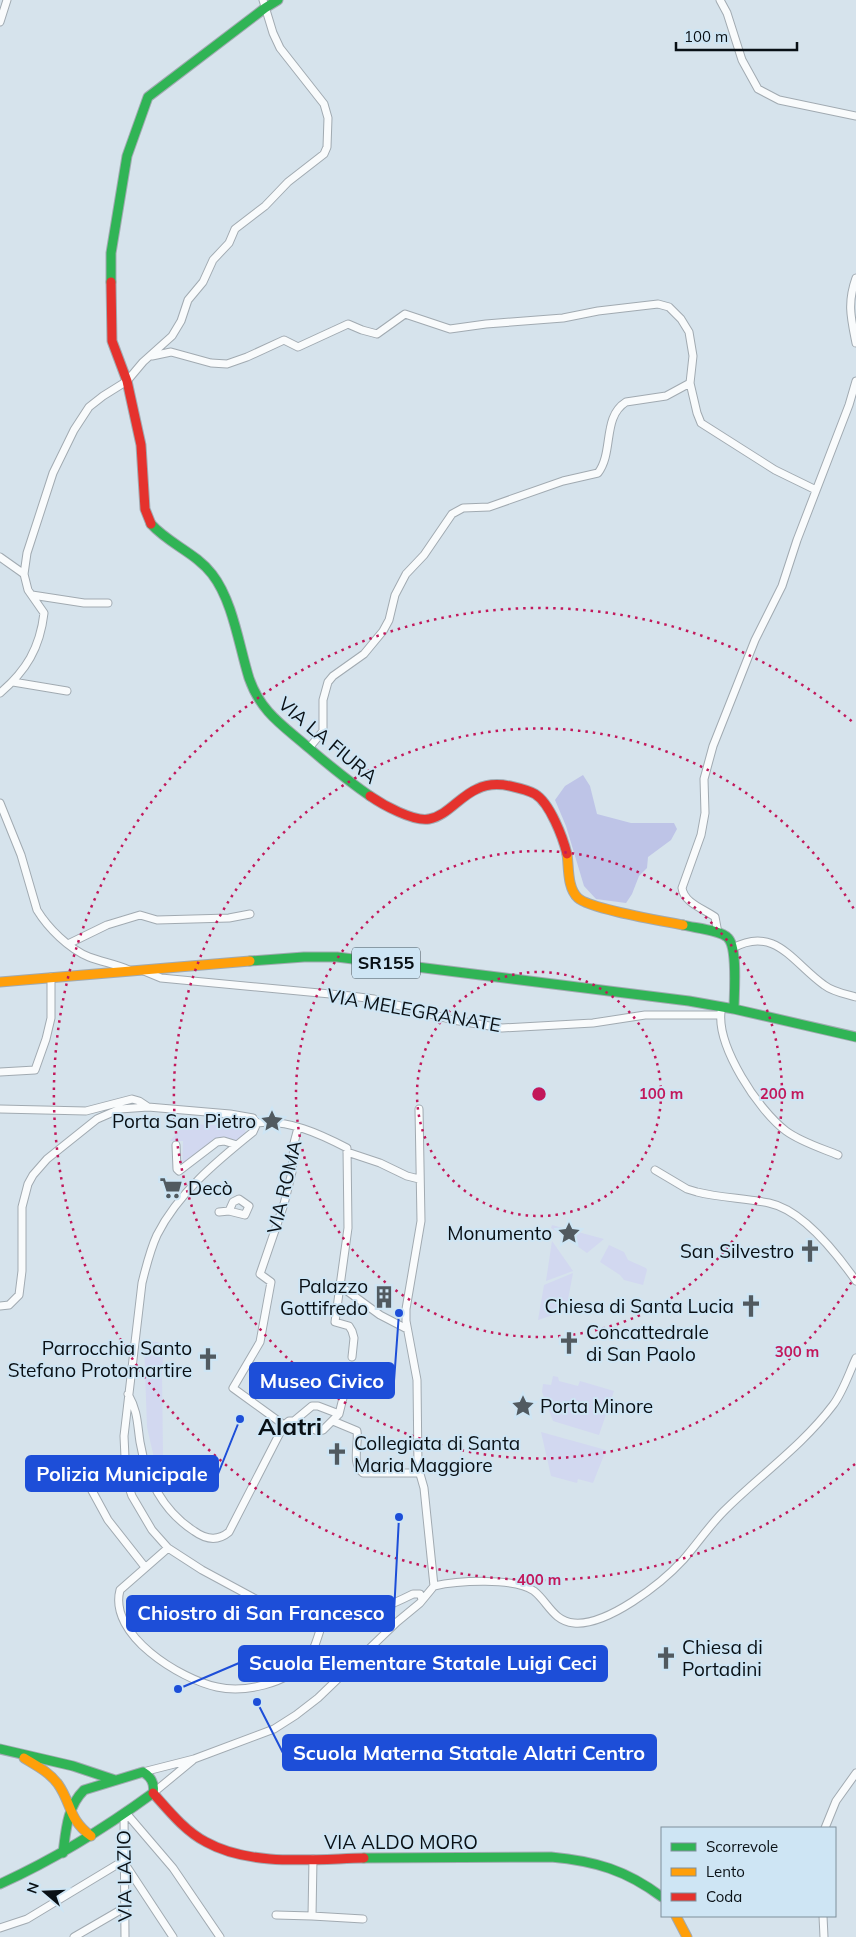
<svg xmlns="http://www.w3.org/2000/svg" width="856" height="1937" viewBox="0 0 856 1937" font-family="Mulish,sans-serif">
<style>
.green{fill:#d2d8f0}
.forest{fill:#bec4e7}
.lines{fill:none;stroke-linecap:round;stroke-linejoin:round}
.street-casing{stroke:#a1aab1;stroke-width:9}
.fast-casing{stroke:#a1aab1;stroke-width:11}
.slow-casing{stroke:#a1aab1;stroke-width:11}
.jam-casing{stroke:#a1aab1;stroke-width:11}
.street{stroke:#f9fbfc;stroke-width:7}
.fast{stroke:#30b455;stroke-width:9}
.slow{stroke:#ff9f0a;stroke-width:9}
.jam{stroke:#e5322d;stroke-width:9}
.ring{fill:none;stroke:#c2185b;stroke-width:2.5;stroke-dasharray:2.5 5}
.labels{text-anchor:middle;stroke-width:4;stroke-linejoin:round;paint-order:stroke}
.shield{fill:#cee5f4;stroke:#445058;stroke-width:1}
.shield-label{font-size:18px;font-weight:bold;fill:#091015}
.street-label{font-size:19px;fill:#091015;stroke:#cee5f4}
.poi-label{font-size:19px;fill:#091015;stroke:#cee5f4;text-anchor:end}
.district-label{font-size:24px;font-weight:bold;fill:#091015;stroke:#cee5f4}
.centre{fill:#c2185b;stroke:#cee5f4;stroke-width:2.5}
.ring-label{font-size:15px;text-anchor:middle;font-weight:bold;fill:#c2185b;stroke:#cee5f4;stroke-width:4;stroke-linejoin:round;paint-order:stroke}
.leader{fill:none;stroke:#1d4ed8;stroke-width:2}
.callout-dot{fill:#1d4ed8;stroke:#cee5f4;stroke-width:2}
.callout{fill:#1d4ed8;stroke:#1d4ed8;stroke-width:2}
.callout-label{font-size:20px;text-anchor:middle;font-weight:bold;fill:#fff}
</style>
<rect width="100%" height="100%" fill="#d6e3ec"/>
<!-- green -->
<path class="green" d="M185 1124 244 1126 246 1133 237 1141C230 1140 224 1145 217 1144L182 1174 183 1141H170Z
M552 1225 604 1239 587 1253 551 1228Z
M552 1241 573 1271 546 1281Z
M609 1245 624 1252 628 1260 646 1268 647 1270 643 1285 624 1280 620 1275 600 1262Z
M573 1273 566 1310 559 1309 556 1314 538 1320 544 1285Z
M144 1341 158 1342 164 1348 162 1370 163 1456 154 1458 147 1427Z
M553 1376 558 1377 559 1381 578 1386 580 1381 614 1391 599 1435 553 1421 542 1392 543 1384 551 1385Z
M541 1432 606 1450 593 1483 578 1479 577 1483 551 1476Z"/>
<!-- forest -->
<path class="forest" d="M583 775 590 786 597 814 631 823H674L677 829 671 840 648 857 647 868 639 876 632 894 626 903 596 899 584 886 566 826 555 800 565 786Z"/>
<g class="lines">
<defs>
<path id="street" d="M720 0 727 13 742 60 758 89 779 100 856 116
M0 22 7 0
M856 278C847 303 851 318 856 343
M152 356 171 352 211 363 227 364 247 357 284 340 298 347 348 324 362 330 377 334 405 314 450 329 486 324 563 318 598 311 658 304 669 307 681 319 689 332 693 356 690 383 697 413 701 423 775 470 816 490
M0 557 24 574
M32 595 84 603H108
M13 682 67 691
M0 693C26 671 40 648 44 613L28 590 24 574 27 553 53 473 74 430 89 407 103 396 127 381 143 362 172 336 181 321 188 300 203 282 213 260 229 243 235 229 265 206 288 182 324 154 327 147 328 118 324 104 280 48 273 33 263 0
M309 748 323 731V700L328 682 333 676 364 654 383 631 389 620 395 595 406 574 424 555 452 514 463 508 489 507 563 481 598 473C614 452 602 417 626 402L666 396 690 383
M0 803 21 855 37 910C48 928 69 949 89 957 102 962 116 964 129 970
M718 933 715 917C704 909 684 903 682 888L701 835 705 813 704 779 713 746 755 640 782 586 797 540 849 405 856 381
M68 944 107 925 140 915 157 920 229 918 250 914
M733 948C775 925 793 963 824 985 833 992 845 994 856 997
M144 971 161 978 351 996 374 999 453 1020 502 1028 593 1023 645 1015H720
M721 1012C717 1047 758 1110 786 1131 801 1142 821 1148 838 1155
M0 1072 35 1070 46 1039 51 1018V977
M0 1109 86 1111 132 1099 139 1101 148 1107
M419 1109 421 1221 406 1309V1321L417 1380 418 1467 424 1488 434 1586
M257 1123C288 1119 320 1134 347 1148L348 1228 335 1322 349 1326 352 1331 354 1338 352 1357
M176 1145 177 1169 179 1171 217 1142 224 1141 237 1145
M347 1152 380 1163 407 1176 419 1179
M655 1170 687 1189 697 1192C721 1198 745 1198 769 1203 803 1210 837 1254 856 1281
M219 1212 229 1211 245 1215 249 1206 239 1199 233 1202 229 1211
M339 1285 380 1315 407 1329
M0 1306 9 1305 19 1295 22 1271V1207L28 1184 33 1175 47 1159 97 1119 120 1109 148 1107 230 1114 253 1118 257 1123 253 1132C217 1161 178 1193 157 1235 150 1250 146 1267 142 1283L124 1436 126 1479 132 1496 152 1530 168 1548 202 1570 278 1611C328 1629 367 1617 413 1594H420L422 1599
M345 1387 350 1367
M128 1394C138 1412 137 1422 140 1442 146 1478 163 1511 194 1531 205 1539 217 1542 229 1532L284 1425 289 1421H294L312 1406H318L339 1414
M294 1421 318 1431 323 1430 339 1414 343 1398
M333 1421 357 1431C359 1445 351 1463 363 1473H420
M284 1425 233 1388 260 1342 271 1282 260 1274 284 1204 292 1172 294 1143 298 1128
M78 1465 108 1520 145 1567
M168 1548 120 1590C108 1635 180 1679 217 1687 244 1693 286 1684 305 1662 315 1651 318 1635 323 1621
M143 1772 194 1759 274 1729 296 1715 318 1698 397 1622 420 1603 434 1586C456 1581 515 1577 534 1591 548 1602 553 1621 574 1623 607 1626 661 1584 683 1560 697 1544 709 1526 724 1511 760 1475 802 1446 833 1405 843 1392 849 1373 856 1358
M153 1793 193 1760
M126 1813 173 1868 220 1937
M124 1815 125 1937
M825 1828 836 1801 856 1773
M313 1859 312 1916 363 1919
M276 1915 312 1916
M823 1916 824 1937
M0 1928 27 1919 123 1861 173 1937
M74 1937 124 1908"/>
<path id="fast" d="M111 282V253L127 156 148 97 265 8 278 0
M151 524C169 544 196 553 212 574 233 601 239 646 249 678 261 713 284 726 310 749 330 766 348 781 370 796
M683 925C694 928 721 930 728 938 738 948 734 994 734 1009
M250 961 304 957H337L689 1001 734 1009 856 1037
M0 1749 73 1766 115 1780
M364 1858 551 1857C595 1861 626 1870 662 1897
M0 1884C55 1859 105 1828 153 1793 155 1783 151 1777 143 1772L84 1790C67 1807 66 1830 63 1853"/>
<path id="slow" d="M567 854C569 867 567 888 578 898 590 909 663 921 683 925
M0 982 250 961
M24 1758C37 1766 49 1772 58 1784 72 1804 68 1819 91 1836
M676 1916 687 1937"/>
<path id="jam" d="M111 282 112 341 127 381 141 445 145 509 151 524
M370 796C383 805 414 822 429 819 447 816 460 796 477 789 487 784 500 784 510 786 519 788 528 790 535 794 550 803 563 838 567 854
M153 1793C169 1811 185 1831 206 1842 251 1867 315 1859 364 1858"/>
</defs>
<!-- street casing -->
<use href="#street" class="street-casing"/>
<!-- fast casing -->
<use href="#fast" class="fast-casing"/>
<!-- slow casing -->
<use href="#slow" class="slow-casing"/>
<!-- jam casing -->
<use href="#jam" class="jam-casing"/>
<!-- street -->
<use href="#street" class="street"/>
<!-- fast -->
<use href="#fast" class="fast"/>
<!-- slow -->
<use href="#slow" class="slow"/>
<!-- jam -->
<use href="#jam" class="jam"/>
</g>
<!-- distance rings -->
<g class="ring">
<circle cx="539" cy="1094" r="122"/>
<circle cx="539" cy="1094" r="243"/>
<path d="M855 1276A365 365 0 1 1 855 911"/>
<path d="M855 1464A486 486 0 1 1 855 724"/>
</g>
<!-- icons -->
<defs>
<symbol id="sight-bare" viewBox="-9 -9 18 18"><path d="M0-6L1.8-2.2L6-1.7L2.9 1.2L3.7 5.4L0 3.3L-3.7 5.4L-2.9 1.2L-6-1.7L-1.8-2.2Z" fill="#515a60" stroke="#cee5f4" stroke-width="2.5" paint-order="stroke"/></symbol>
<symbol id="supermarket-bare" viewBox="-9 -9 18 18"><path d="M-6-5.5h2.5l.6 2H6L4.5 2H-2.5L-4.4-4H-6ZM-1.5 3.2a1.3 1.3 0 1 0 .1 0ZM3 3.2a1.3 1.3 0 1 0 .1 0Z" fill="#515a60" stroke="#cee5f4" stroke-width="2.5" paint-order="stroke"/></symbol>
<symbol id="church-bare" viewBox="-9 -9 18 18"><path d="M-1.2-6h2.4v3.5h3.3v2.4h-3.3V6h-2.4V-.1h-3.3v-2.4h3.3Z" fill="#515a60" stroke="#cee5f4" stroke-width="2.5" paint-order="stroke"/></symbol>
<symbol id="building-bare" viewBox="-9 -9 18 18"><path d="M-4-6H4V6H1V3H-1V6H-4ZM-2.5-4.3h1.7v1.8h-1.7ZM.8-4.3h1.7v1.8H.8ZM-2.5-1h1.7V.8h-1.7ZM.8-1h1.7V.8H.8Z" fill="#515a60" stroke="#cee5f4" stroke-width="2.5" paint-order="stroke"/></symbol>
</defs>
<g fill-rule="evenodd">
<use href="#sight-bare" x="256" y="1105" width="32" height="32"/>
<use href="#supermarket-bare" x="155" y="1172" width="32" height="32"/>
<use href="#sight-bare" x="553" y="1217" width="32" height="32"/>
<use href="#church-bare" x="794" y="1235" width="32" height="32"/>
<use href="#building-bare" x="368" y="1281" width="32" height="32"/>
<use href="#church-bare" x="735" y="1290" width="32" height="32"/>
<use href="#church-bare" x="553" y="1327" width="32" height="32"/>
<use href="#church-bare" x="192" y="1343" width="32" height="32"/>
<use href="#sight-bare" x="507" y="1390" width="32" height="32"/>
<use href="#church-bare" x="321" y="1438" width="32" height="32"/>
<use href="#church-bare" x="650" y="1642" width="32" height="32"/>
</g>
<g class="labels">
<!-- shield labels -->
<rect class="shield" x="352" y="947.5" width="68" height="31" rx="4"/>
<g class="shield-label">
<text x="386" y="969">SR155</text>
</g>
<!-- street labels -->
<g class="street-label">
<text transform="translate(328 740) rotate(40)" y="7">VIA LA FIURA</text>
<text transform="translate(414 1010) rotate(10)" y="7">VIA MELEGRANATE</text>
<text transform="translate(284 1187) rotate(-77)" y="7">VIA ROMA</text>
<text x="401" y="1849">VIA ALDO MORO</text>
<text transform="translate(124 1876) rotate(-91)" y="7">VIA LAZIO</text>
</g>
<!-- poi labels -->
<g class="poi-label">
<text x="256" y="1128">Porta San Pietro</text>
<text x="188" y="1195" text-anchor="start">Decò</text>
<text x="552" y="1240">Monumento</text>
<text x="794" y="1258">San Silvestro</text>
<text x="368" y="1293">Palazzo<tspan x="368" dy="22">Gottifredo</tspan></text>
<text x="734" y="1313">Chiesa di Santa Lucia</text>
<text x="586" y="1339" text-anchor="start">Concattedrale<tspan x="586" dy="22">di San Paolo</tspan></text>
<text x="192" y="1355">Parrocchia Santo<tspan x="192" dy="22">Stefano Protomartire</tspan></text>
<text x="540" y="1413" text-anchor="start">Porta Minore</text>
<text x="354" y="1450" text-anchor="start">Collegiata di Santa<tspan x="354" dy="22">Maria Maggiore</tspan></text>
<text x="682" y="1654" text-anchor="start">Chiesa di<tspan x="682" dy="22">Portadini</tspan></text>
</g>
<!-- district labels -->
<g class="district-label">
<text x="290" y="1435">Alatri</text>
</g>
</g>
<circle cx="539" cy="1094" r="8" class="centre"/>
<g class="ring-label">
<text x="661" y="1099">100 m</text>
<text x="782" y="1099">200 m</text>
<text x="797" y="1357">300 m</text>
<text x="539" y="1585">400 m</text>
</g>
<!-- callouts -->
<path class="leader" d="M399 1313L394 1381M240 1419L218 1474M399 1517L394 1613M178 1689L239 1663M257 1702L283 1753"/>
<g class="callout-dot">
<circle cx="399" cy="1313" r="5"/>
<circle cx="240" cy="1419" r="5"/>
<circle cx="399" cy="1517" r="5"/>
<circle cx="178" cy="1689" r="5"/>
<circle cx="257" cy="1702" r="5"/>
</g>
<g class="callout">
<rect x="250" y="1363" width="144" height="35" rx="5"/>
<rect x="26" y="1456" width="192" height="35" rx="5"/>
<rect x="127" y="1596" width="267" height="35" rx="5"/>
<rect x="239" y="1646" width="368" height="35" rx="5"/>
<rect x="283" y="1735" width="373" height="35" rx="5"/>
</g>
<g class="callout-label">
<text x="322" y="1388">Museo Civico</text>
<text x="122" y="1481">Polizia Municipale</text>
<text x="261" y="1620">Chiostro di San Francesco</text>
<text x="423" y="1670">Scuola Elementare Statale Luigi Ceci</text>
<text x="469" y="1760">Scuola Materna Statale Alatri Centro</text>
</g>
<!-- legend -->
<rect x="661" y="1827" width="175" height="90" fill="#cee5f4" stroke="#7f909b"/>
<rect x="671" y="1843" width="25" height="8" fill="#30b455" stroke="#7f909b"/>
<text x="706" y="1852" font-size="15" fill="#091015">Scorrevole</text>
<rect x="671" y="1868" width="25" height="8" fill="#ff9f0a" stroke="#7f909b"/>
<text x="706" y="1877" font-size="15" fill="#091015">Lento</text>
<rect x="671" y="1893" width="25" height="8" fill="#e5322d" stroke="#7f909b"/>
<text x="706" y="1902" font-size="15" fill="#091015">Coda</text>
<!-- north arrow -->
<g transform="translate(45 1892) rotate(289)" stroke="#cee5f4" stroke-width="4" paint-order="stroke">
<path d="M0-4L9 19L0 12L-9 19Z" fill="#091015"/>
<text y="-8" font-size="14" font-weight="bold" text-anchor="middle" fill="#091015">N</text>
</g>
<!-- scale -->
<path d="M676 42v8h121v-8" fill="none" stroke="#091015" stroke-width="2.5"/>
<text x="684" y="42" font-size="15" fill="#091015" stroke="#cee5f4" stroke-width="4" paint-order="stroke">100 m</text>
</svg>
